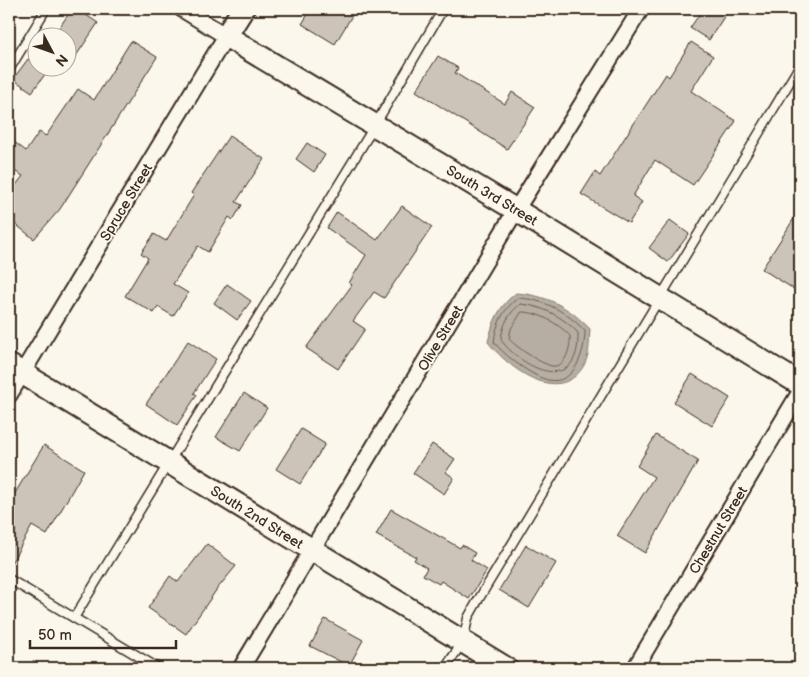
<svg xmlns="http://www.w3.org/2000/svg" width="809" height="677" viewBox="0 0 809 677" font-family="'Balsamiq Sans',sans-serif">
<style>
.water{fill:#b6aea2;stroke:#85796d}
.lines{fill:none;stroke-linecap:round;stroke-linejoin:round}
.shore{stroke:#6c5f53;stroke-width:1}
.building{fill:#ccc4b9;stroke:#3b2a1e}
.lane-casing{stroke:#3b2a1e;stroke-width:11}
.street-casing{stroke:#3b2a1e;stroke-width:19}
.secondary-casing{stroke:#3b2a1e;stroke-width:25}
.lane{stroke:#fbf7ec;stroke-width:8}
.street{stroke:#fbf7ec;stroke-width:15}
.secondary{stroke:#fbf7ec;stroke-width:21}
.labels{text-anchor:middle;stroke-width:4;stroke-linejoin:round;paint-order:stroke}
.street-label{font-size:14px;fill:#3b2a1e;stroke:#fbf7ec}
</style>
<rect width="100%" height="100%" fill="#fbf7ec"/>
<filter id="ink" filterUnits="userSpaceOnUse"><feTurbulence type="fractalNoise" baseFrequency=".02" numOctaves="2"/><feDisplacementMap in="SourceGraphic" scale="10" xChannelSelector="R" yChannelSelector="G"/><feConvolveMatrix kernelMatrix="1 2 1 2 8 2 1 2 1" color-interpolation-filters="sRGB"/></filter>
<g filter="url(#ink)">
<!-- water -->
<path class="water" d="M516 293C547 295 569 307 590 329 589 342 590 356 583 367 558 406 508 368 488 342 493 321 499 306 516 293Z"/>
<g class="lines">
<!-- shore -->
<path class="shore" d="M518 298C544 299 567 312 585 331 585 351 575 386 548 380 531 376 504 355 494 342 496 324 504 308 518 298Z
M521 304C542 306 564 317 578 333 580 395 524 371 501 340 502 327 509 311 521 304Z
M522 312C539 312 559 324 570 336 571 346 566 368 552 366 541 364 516 347 509 339L511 329Z"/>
</g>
<!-- building -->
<path class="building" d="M72 9H77L98 23 68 68V38H52Z
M311 9H356L335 44 302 24Z
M703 9H729L709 40 690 28Z
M131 41 157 57 60 209 34 239 9 219V194L23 176 9 168V138L26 151 39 132 46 136 78 89 94 100Z
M691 42 713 56 691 91 736 121 693 185 655 160 633 196 642 202 629 223 581 194 595 172 600 176 666 74 669 77Z
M438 56 458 68 455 73 505 104 512 92 535 107 507 149 416 91Z
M28 59 46 73 32 92 13 79Z
M229 136 264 159 236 202 242 205 233 220 229 217 208 252 198 246 173 284 188 293 173 316 158 307 154 313 125 296 148 258 141 253 154 234 166 241 194 195 191 193Z
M307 143 325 155 314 172 296 159Z
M402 206 432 227 384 298 374 292 353 321 365 329 338 369 306 348 352 285 349 283 366 255 327 228 337 212 377 240Z
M800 209V293L762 269Z
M670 220 689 234 668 262 649 248Z
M227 284 251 301 237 320 214 303Z
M188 341 216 359 194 393 197 395 177 425 146 404Z
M692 374 730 398 712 426 674 402Z
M244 393 267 408 240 451 216 437Z
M301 429 325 444 300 484 276 469Z
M656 435 698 461 645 553 617 536 654 477 637 466Z
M432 444 455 459 446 472 454 478 444 494 413 473Z
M44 445 84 470 47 535 32 526 9 567V503Z
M391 509 460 548 462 545 475 553 471 560 487 570 469 599 441 581 439 584 423 575 427 568 414 560 416 557 376 535Z
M207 544 236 566 217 589 186 634 148 608 170 576 178 582Z
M526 545 556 563 529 608 499 590Z
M325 619 363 640 349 666 310 646Z"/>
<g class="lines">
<defs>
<path id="lane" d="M9 70 46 9
M9 579 158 668
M74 618 375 125 443 9
M445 668 463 642 468 618 477 602 800 65"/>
<path id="street" d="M9 395 226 36 182 9
M241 668 516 210 641 9
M635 668 800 392"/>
<path id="secondary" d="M243 9 226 36 516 210 800 384
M9 365 506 668"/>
</defs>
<!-- lane casing -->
<use href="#lane" class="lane-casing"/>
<!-- street casing -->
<use href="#street" class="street-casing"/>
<!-- secondary casing -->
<use href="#secondary" class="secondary-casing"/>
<!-- lane -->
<use href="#lane" class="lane"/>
<!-- street -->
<use href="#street" class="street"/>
<!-- secondary -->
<use href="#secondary" class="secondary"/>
</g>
</g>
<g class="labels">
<!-- street labels -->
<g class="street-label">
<text transform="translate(492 195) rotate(31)" y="5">South 3rd Street</text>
<text transform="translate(126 202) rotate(-59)" y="5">Spruce Street</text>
<text transform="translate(440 338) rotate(-59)" y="5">Olive Street</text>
<text transform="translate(257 517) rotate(32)" y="5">South 2nd Street</text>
<text transform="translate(718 530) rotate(-59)" y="5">Chestnut Street</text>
</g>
</g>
<!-- margin -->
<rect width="809" height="677" fill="none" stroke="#fbf7ec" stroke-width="30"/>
<rect x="15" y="15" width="779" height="647" fill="none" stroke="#3b2a1e" stroke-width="2" filter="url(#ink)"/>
<!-- north arrow -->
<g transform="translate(52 52) rotate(131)"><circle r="24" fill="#fbf7ec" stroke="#aea59a"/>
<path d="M0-4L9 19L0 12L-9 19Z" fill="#3b2a1e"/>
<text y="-8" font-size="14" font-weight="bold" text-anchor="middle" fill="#3b2a1e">N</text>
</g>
<!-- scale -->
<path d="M30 640v8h146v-8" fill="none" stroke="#3b2a1e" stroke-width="2.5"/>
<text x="38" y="640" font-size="15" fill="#3b2a1e" stroke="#fbf7ec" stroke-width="4" paint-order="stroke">50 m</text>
</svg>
